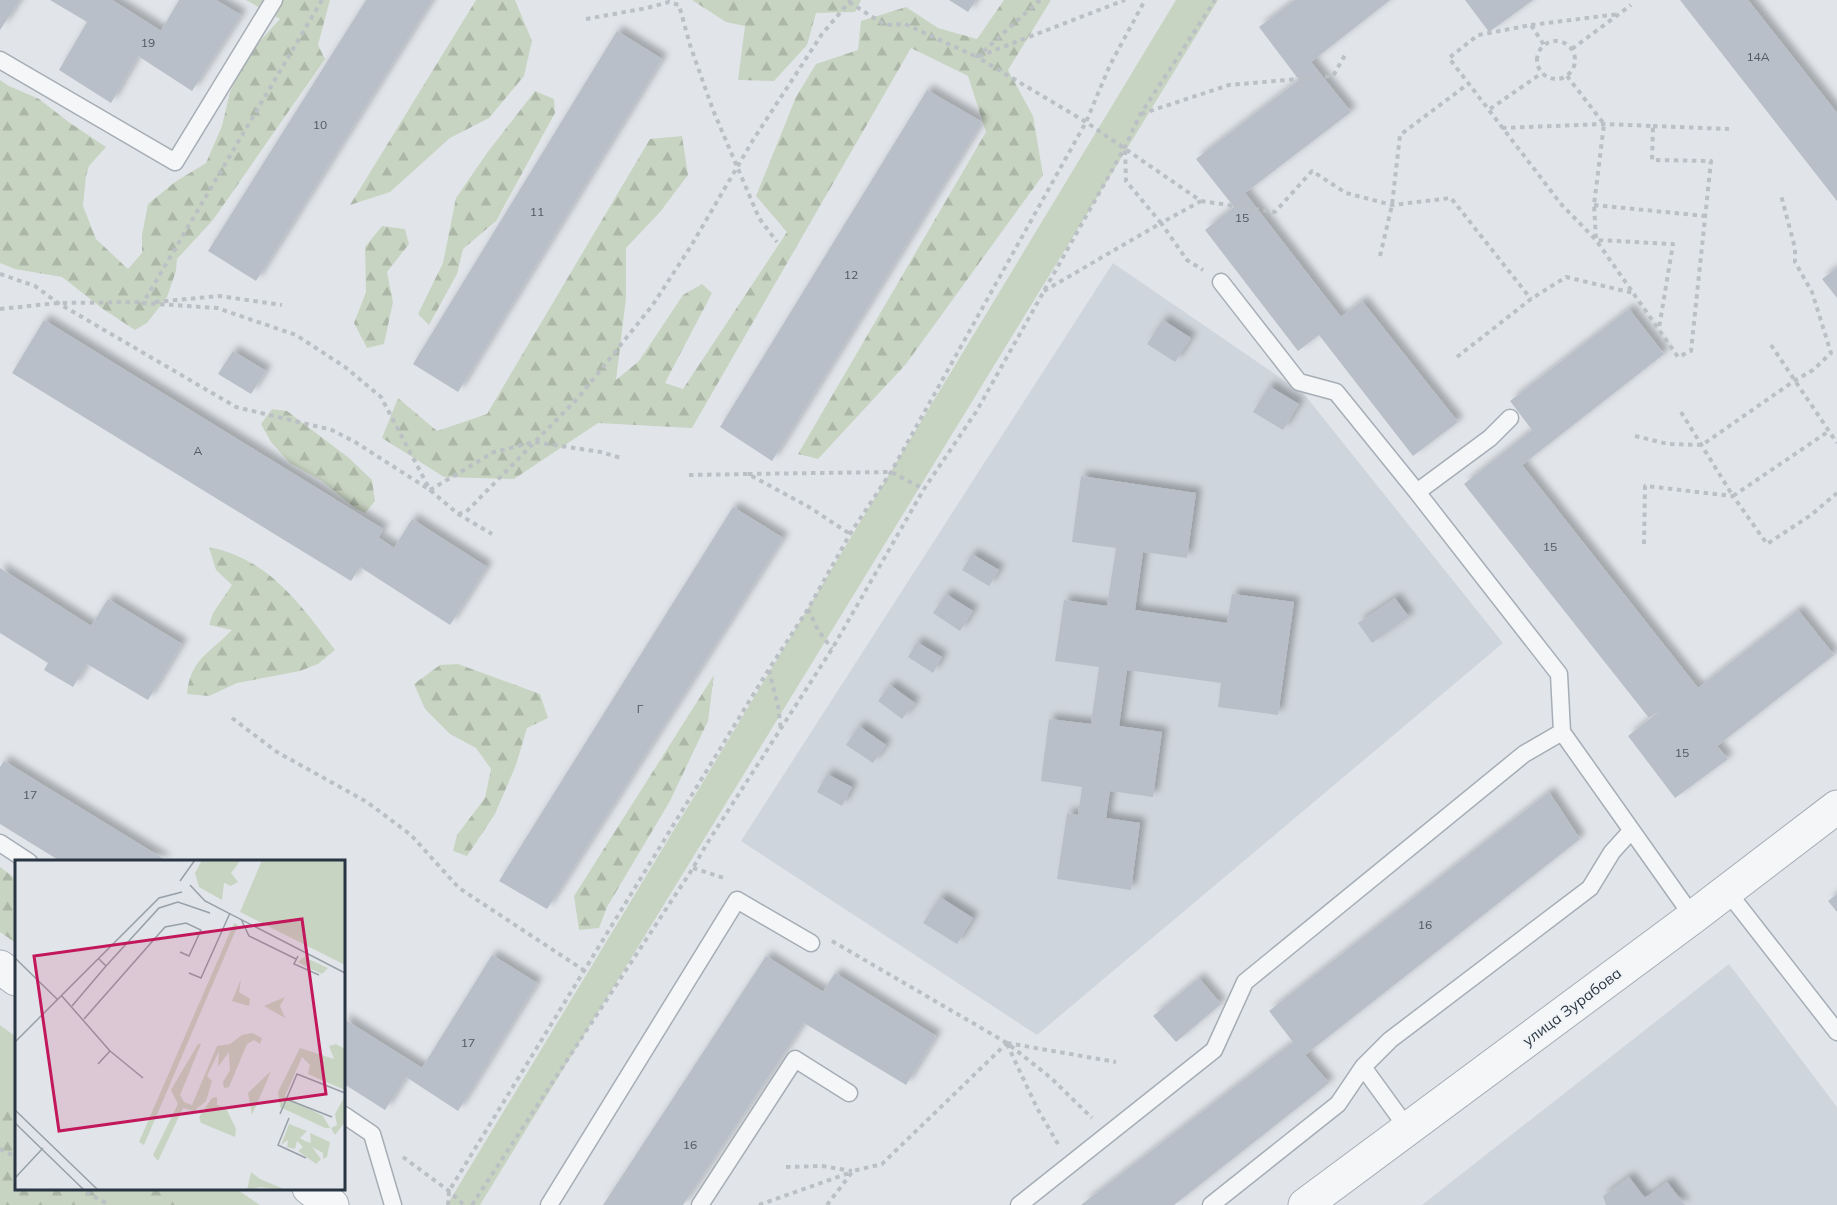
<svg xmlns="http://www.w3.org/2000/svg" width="1837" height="1205" viewBox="0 0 1837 1205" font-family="Mulish,sans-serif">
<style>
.built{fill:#cfd5dc}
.green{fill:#c8d4c2}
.forest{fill:url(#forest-firs)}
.building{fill:#b8bfc8;filter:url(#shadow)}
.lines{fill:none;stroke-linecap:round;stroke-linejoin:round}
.service-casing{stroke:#a6adb5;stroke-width:19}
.minor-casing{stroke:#a6adb5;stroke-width:35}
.path{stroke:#bbc0c5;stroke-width:4;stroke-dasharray:4.5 4.5;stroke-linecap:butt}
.service{stroke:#f4f6f8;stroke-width:16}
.minor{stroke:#f4f6f8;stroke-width:33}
.labels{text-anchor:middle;stroke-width:4.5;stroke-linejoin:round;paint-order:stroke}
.number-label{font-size:12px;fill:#4d5864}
.street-label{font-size:15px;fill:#293543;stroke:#f1f4f7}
.inset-road{fill:none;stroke:#979fa7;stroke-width:1.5}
.view{fill:#c2185b;fill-opacity:0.15;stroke:#c2185b;stroke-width:3}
.inset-edge{fill:none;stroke:#293543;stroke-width:3}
</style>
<defs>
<pattern id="forest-firs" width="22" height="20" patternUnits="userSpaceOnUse" patternTransform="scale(1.5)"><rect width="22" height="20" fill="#c8d4c2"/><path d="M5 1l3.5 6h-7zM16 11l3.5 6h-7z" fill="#acb7a8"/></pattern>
<filter id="shadow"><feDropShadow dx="5.5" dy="-5.5" stdDeviation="3" flood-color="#0004"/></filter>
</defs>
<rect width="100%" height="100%" fill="#e1e5ea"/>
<!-- built -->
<path class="built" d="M1113 263 1304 394 1503 643 1037 1035 741 841Z
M1729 964 1837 1107V1205H1422Z"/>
<!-- green -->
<path class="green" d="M1176 0H1218L480 1205H447Z
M0 1025 16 1037V1188L236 1189 260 1205H0Z"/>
<!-- forest -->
<path class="forest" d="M246 0H330L318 45 325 59 213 220 177 259 176 271 167 297 147 323 135 330 103 309 62 277 15 269 0 263V80L9 86 39 99 70 123 106 147 89 166 86 176 83 206 96 239 128 269 142 253V235L148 204 175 182 206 163 222 126 230 92 248 54 280 19Z
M476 0H515L532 41 524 76 489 118 450 138 390 192 350 205Z
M692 0H861L855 12 816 13 807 45 774 81 738 80 745 26 726 22Z
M1004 0H1051L1008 70 1033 116 1043 175 906 364 818 459 798 454 986 132 968 76 911 48 692 428 598 423 514 479 444 477 382 438 398 398 437 431 487 414 650 139 682 136 688 175 660 212 626 248V298L616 380 639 361 683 295 702 284 712 293 665 383 683 389 787 232 756 196 796 97 816 64 858 50 861 21 906 7 938 28 977 39Z
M535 91 554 99 555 113 496 221 463 249 457 274 429 325 418 314 443 263 456 198 487 153Z
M382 226 405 229 409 244 387 272 393 302 384 344 367 348 354 323 366 292 365 247Z
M272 409 287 411 349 458 372 480 375 501 365 513 355 508 322 481 290 463 271 442 261 424Z
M209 547C269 559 300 604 335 650L318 664 300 671 237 683 209 696 187 694C190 659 210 653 232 630L209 625 213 613 232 585 216 570Z
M458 664 540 694 548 718 527 728 516 765 495 814 467 856 453 851 457 835 485 798 491 769 476 748 450 734 425 709 414 684 440 665Z
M714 675 708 721 670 801 607 907 599 928 579 930 574 896Z
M0 867 16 879V943L0 932Z
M16 1093V1188L99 1189 95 1205H0V1114Z
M124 1189H178L186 1197 178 1205H144Z"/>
<!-- building -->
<path class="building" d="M0 0H20L0 30Z
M50 0H112L161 31 179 0H216L241 15 192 91 138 56 111 103 59 70 87 22Z
M366 0H432L256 281 208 251Z
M949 0H976L968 12Z
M1295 0H1390L1311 62 1351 112 1245 193 1341 317 1362 301 1458 422 1413 456 1319 335 1298 351 1205 230 1234 207 1196 159 1299 80 1259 27Z
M1465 0H1533L1489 32Z
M1680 0H1748L1837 113V201Z
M617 31 662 59 458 392 413 364Z
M927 90 982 122 772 461 720 427Z
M1837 268V298L1822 279Z
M1629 309 1664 354 1522 465 1698 688 1798 610 1834 655 1717 746 1728 759 1675 798 1628 736 1666 706 1649 718 1464 484 1532 430 1510 401Z
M44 320 383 529 371 551 379 538 394 548 412 519 487 567 450 625 360 567 351 581 12 373Z
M1163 320 1191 338 1175 362 1147 344Z
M233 351 266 371 251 394 218 374Z
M1269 386 1299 404 1283 430 1253 412Z
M1081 476 1196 493 1187 558 1143 552 1135 610 1227 623 1232 594 1294 602 1278 715 1218 707 1221 683 1127 670 1119 726 1162 732 1153 797 1110 791 1106 818 1140 823 1131 890 1057 879 1067 813 1078 815 1082 787 1041 781 1049 719 1091 724 1099 667 1055 661 1064 600 1107 606 1116 548 1072 542Z
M733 507 783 538 547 909 499 881Z
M972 554 999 570 989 586 962 570Z
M0 568 91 626 108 599 182 644 148 700 87 664 73 687 44 670 48 663 0 633Z
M946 594 973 611 960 631 933 613Z
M1395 598 1409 617 1372 643 1358 623Z
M917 642 942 657 933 673 908 657Z
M890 685 915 703 902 719 878 701Z
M859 726 886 745 873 763 846 745Z
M4 761 167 861H60L0 824V767Z
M827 774 852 787 842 806 817 792Z
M1549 792 1580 839 1305 1055 1329 1083 1174 1205H1081L1293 1042 1269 1011Z
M1837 894V912L1828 901Z
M940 897 973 918 957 944 923 923Z
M492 955 537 983 458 1111 406 1077 385 1110 344 1084V1019L422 1068Z
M766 956 823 992 835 973 936 1036 906 1085 804 1023 683 1205H603Z
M1199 978 1221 1004 1176 1042 1153 1016Z
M1629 1177 1645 1198 1667 1182 1685 1205H1606L1603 1196Z"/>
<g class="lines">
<defs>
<path id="service" d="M0 60 175 162 274 0
M1221 282 1299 382 1336 392 1417 492
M1510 418 1490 438 1417 492 1559 674 1562 732 1693 917
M0 843 29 862
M1727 891 1837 1032
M344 1115 372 1134 393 1205
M1408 1129 1363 1067 1390 1040 1590 888 1612 852 1631 831
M549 1205 737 900 811 943
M700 1205 795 1059 849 1093
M1019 1205 1214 1050 1245 982 1524 754 1562 732
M1211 1205 1338 1104 1363 1067"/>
<path id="minor" d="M0 967 16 979
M309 1188 332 1205
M1305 1205 1693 917 1837 807"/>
</defs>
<!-- service casing -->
<use href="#service" class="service-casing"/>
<!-- minor casing -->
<use href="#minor" class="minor-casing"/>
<!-- path -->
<path class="path" d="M322 0 143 303 217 308 296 335 345 367 381 397 430 490 494 452 534 442 601 452 621 458
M1040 0 977 57 1086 122 1201 201 1161 223 1187 260 1203 270
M849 2 885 25 905 24 977 57 1125 0
M586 19 647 8 669 2 679 5 690 45 713 110 759 218 777 242
M1531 25 1619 14
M1537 60a19 19 0 1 1 38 0a19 19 0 1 1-38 0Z
M1572 49 1631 5
M1567 76 1604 124 1594 205 1596 240 1673 244 1659 328
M1490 109 1542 73
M1141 114 1229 85 1333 76 1345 55
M1653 126 1729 129
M1502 128 1604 124 1653 126 1652 160 1711 161 1691 351 1678 357 1596 240 1561 204 1449 58 1478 35 1531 25 1544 45
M1201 201 1275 212 1312 171 1346 193 1392 205 1451 198 1531 299
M1594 205 1705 216
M1380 256 1392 205 1400 135 1468 84
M0 274 35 286 58 303 236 407 332 430 355 442 430 490 458 514 492 534
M1044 291 1161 223 1126 181 1125 148
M155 302 219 296 282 305
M0 309 58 303 144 302
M1771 345 1837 443
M1457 357 1531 299 1566 277 1633 293
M1681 412 1733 496 1829 431
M1635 436 1668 444 1702 445 1794 381 1813 370 1831 353 1812 292 1795 262V248L1781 195
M748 474 891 472 924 489
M689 475 748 474 809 507 850 534
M458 514 466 512 578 398 652 306 691 246 753 140 822 34 851 0
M1644 544 1645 486 1733 496 1767 544 1811 515 1837 493
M808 609 818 630 832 649
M769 670 778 706 781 730
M232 718 277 752 367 802 411 835 459 888 585 971
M693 868 727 879
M832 941 1007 1043 1051 1078 1092 1118
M1007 1043 1116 1062
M1007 1044 1037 1108 1058 1144
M0 1149 16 1157
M403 1157 449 1191 464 1205
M786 1167 822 1166 852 1171
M78 1188 110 1205
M448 1205 449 1191 769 669 808 609 850 534 891 472 1086 122 1110 65 1145 0
M472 1205 693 868 706 845 832 649 924 489 976 412 1125 147 1140 115 1215 0
M759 1205 852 1172
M827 1205 853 1171 882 1164 1007 1043"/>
<!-- service -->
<use href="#service" class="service"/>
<!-- minor -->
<use href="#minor" class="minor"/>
</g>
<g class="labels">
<!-- number labels -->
<g class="number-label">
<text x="148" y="47">19</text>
<text x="1758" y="61">14А</text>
<text x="320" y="129">10</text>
<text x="537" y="216">11</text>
<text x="1242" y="222">15</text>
<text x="851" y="279">12</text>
<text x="198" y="455">А</text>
<text x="1550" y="551">15</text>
<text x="640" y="713">Г</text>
<text x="1682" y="757">15</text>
<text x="30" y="799">17</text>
<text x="1425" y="929">16</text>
<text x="468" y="1047">17</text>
<text x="690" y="1149">16</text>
</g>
<!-- street labels -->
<g class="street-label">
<text transform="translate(1572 1007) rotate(-37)" y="5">улица Зурабова</text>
</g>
</g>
<!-- overview -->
<g transform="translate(15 860)">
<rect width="330" height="330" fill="#e1e5ea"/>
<path d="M247 0H330V105L225 52ZM219 63 223 65 129 285 124 282Z" fill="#c8d4c2"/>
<path d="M187 0H226L216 13 223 22 216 26 209 23 207 40 184 27 180 13ZM248 0H290L291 4 294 0H323L330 5V44L314 52 330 75V103L299 84 289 72 285 77 260 63 262 59 272 65 274 51 280 55 285 50 290 55 292 32 296 28 310 40 312 27 291 22 281 45 278 31 263 39 268 48 256 45 246 60 227 50ZM289 97 313 108 307 114 296 109 283 102ZM226 119 224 132 235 139 234 146 217 141ZM270 137 265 146 270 158 249 146ZM237 173 247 178 245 184 239 180 232 184 214 227 209 228 208 222 215 210 214 192 203 207 204 191 192 216 197 221 191 241 179 251 168 248 143 301 138 295 163 244 156 230 183 184H186L165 235 169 242 177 245 202 186 215 184 227 175ZM321 184 330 189V230L293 214 295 205 287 197 270 236 308 256 315 268H310L265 247 263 232 285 188 319 199 314 186ZM256 211 250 225 237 255 233 233ZM330 236V262L320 275 316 268 322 265 320 254ZM202 237V245L211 248 221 269 220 277 186 263 184 257 197 238ZM274 264 292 271 285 278 290 281 296 283 295 273 315 282 312 297 308 299V293L297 287 306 299 301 304 283 291 288 287 282 281 280 289 272 287 273 280 266 285ZM236 312 245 319 271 330 245 327 232 330Z" fill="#c8d4c2"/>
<path class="inset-road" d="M165 21 180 0M175 25 190 41 330 113M226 59 234 76 281 99M283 96 279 104 304 115M0 98 42 139M91 106 144 48 163 42 195 53M174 113 186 118 215 53M46 135 95 191 83 204M57 146 91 106 83 98M69 159 150 67 171 63 186 70 174 96 165 92M0 182 144 38 167 32M95 191 128 218M271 239 317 257M0 250 83 330M265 254 282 214 330 233M274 258 263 285 291 298M0 263 69 330M0 318 28 288"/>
<path class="view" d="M287 59 311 234 44 271 19 96Z"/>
<rect width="330" height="330" class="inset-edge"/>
</g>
</svg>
